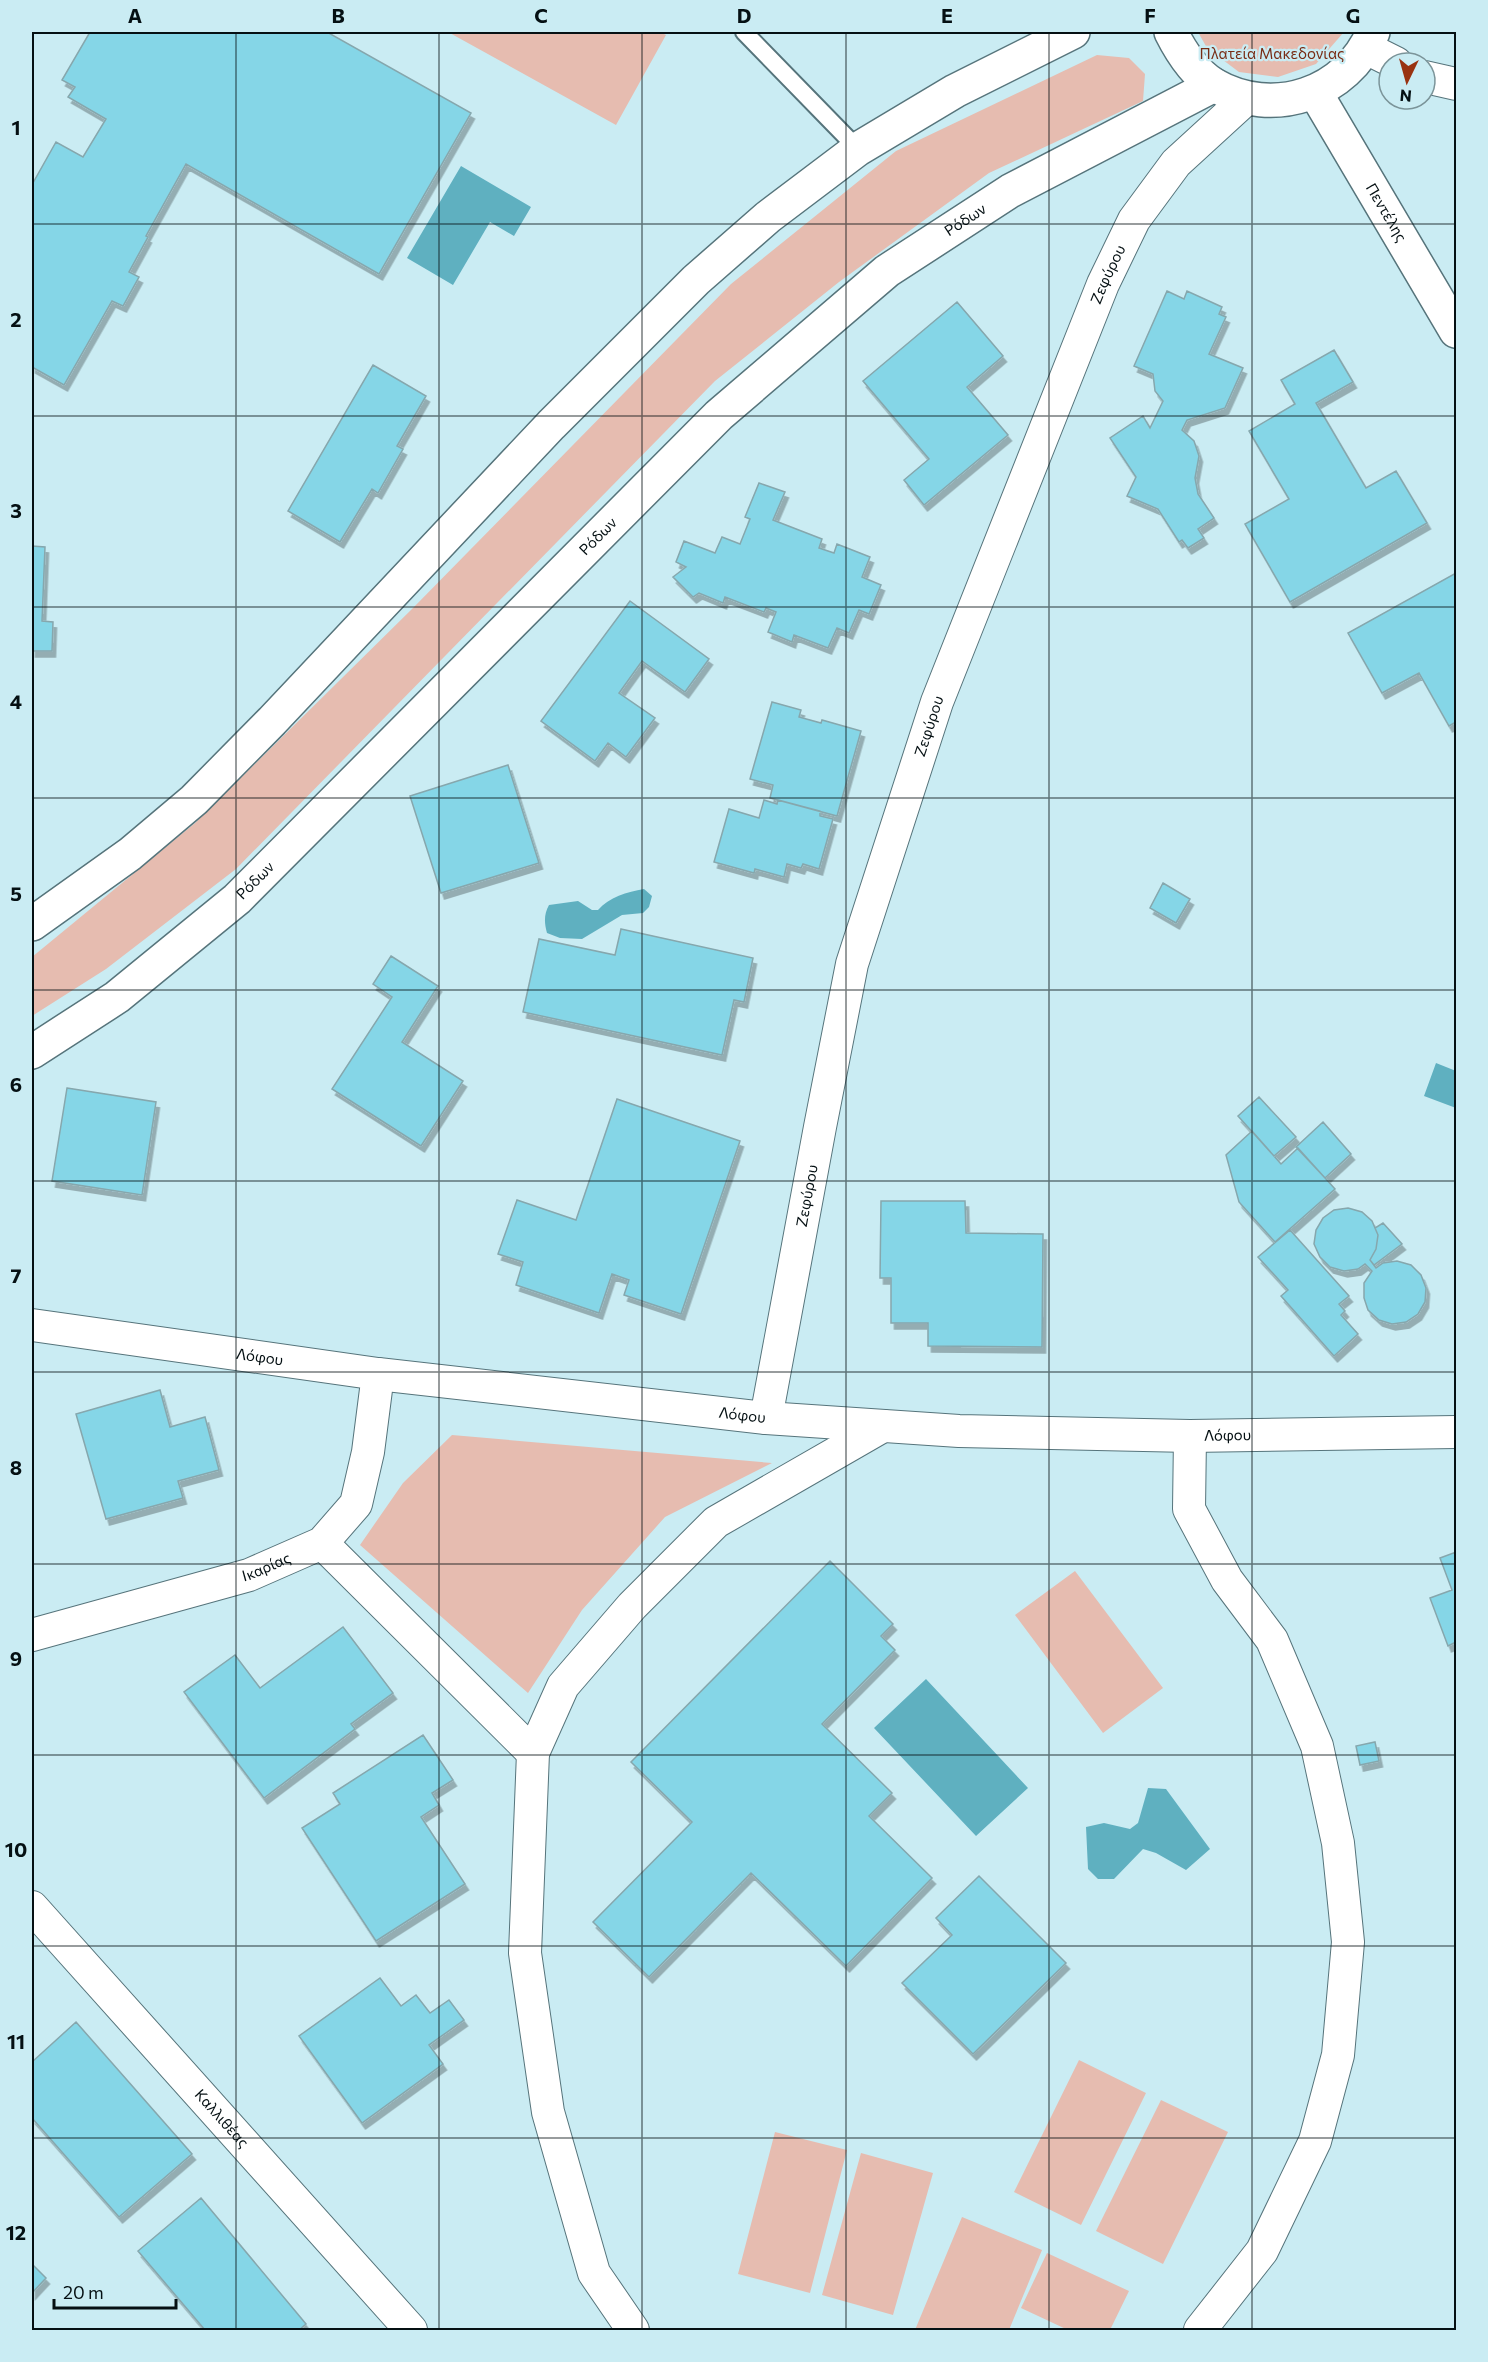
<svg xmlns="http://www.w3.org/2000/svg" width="1488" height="2362" viewBox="0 0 1488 2362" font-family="Commissioner,sans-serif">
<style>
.green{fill:#e6bcb0}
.water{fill:#5fb0c0}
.building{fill:#85d6e7;stroke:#86a7ad;stroke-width:1.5;filter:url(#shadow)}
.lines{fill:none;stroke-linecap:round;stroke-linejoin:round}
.lane-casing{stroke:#56747b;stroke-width:20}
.street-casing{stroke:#56747b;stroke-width:34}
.secondary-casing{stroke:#56747b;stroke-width:36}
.lane{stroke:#fff;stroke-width:16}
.street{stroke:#fff;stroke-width:32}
.secondary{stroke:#fff;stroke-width:33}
.grid{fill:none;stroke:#051013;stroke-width:1.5;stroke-opacity:0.55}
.labels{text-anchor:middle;stroke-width:4.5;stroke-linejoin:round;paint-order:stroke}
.park-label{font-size:15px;fill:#782c14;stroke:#caecf3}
.street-label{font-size:15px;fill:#051013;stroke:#caecf3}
.neatline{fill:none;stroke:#051013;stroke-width:2}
.grid-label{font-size:20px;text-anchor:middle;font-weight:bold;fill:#051013}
</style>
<defs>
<filter id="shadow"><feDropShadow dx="3.5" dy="6" stdDeviation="0" flood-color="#0004"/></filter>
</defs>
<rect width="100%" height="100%" fill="#caecf3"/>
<!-- green -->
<path class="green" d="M448 32H660L666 35 616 125Z
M1198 32H1344L1316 64 1278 77 1239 72 1207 48Z
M1097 55 1129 58 1145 74 1143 101 989 173 839 282 715 381 236 869 106 969 32 1016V957L195 823 413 608 731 284 896 151Z
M452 1435 772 1463 665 1517 582 1610 528 1693 360 1545 403 1483Z
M1075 1571 1163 1688 1103 1733 1015 1615Z
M1079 2060 1146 2093 1081 2225 1014 2192Z
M1161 2100 1228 2132 1163 2264 1096 2231Z
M775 2132 847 2150 810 2293 738 2274Z
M861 2153 933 2173 893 2315 822 2295Z
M962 2217 1042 2250 1009 2330H915Z
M1047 2253 1129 2291 1110 2330H1068L1021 2308Z"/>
<!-- water -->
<path class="water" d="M461 166 531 207 514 236 490 222 453 285 407 258Z
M644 889 652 896 649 907 643 913 622 915 582 939 560 938 547 933C544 922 544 914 549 905L578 901 592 910H598C609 897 627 892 644 889Z
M1436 1063 1456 1071V1108L1424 1096Z
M926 1679 1028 1788 976 1836 874 1728Z
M1148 1788 1166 1789 1210 1849 1186 1870 1156 1853 1143 1849 1114 1879H1098L1088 1869 1086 1827 1104 1823 1130 1829 1138 1823Z"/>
<!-- building -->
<path class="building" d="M90 32H327L471 113 379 274 186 164 146 236 148 237 129 272 139 277 123 306 112 301 64 385 32 367V179L34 181 56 142 83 157 106 119 68 97 75 87 62 80Z
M1167 291 1184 299 1187 291 1222 307 1219 314 1226 317 1209 354 1243 368 1225 408 1187 420 1182 430 1194 441 1199 456 1195 478 1198 494 1214 518 1198 529 1204 538 1188 548 1182 540 1179 542 1158 509 1127 496 1136 477 1110 438 1143 416 1150 428 1163 401 1155 391 1153 374 1134 366Z
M957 302 1003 356 967 387 1008 435 924 505 904 480 929 459 863 381Z
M1334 350 1353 382 1316 403 1366 488 1396 471 1427 523 1290 602 1245 524 1289 499 1249 431 1295 404 1281 380Z
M373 365 426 396 397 446 403 449 378 493 372 489 340 542 288 511Z
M759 483 785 492 773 520 822 539 819 548 834 553 837 544 870 557 862 577 881 585 869 614 859 610 849 633 837 628 828 648 794 635 792 642 768 632 776 612 766 608 764 612 725 597 723 603 699 593 693 597 673 577 686 567 676 562 684 541 715 553 722 537 740 544 750 519 745 517Z
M32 546 45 547 42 621 53 622 52 651H32Z
M1456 573V722L1449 726 1419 673 1382 693 1348 633Z
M630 601 709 659 685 692 642 661 619 693 655 718 626 757 608 743 595 761 541 721Z
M772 702 801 710 799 717 821 723 822 720 861 731 837 816 770 798 773 785 750 779Z
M508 765 539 863 441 893 410 796Z
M764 800 777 804 778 800 820 811V816L833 819 819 869 803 864 801 868 787 864 784 877 755 869 754 873 714 862 729 809 759 818Z
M1163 883 1190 899 1176 923 1150 908Z
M621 929 753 958 744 1002 734 1000 722 1055 523 1012 539 939 615 955Z
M391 956 438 986 402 1042 463 1081 421 1146 332 1089 392 997 373 984Z
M67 1088 156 1102 142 1195 52 1181Z
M1259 1097 1296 1137 1274 1156 1238 1116Z
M617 1099 740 1141 681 1314 624 1295 629 1280 612 1274 599 1313 516 1285 523 1262 498 1254 517 1200 576 1220Z
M1323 1122 1351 1154 1325 1178 1296 1147Z
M1252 1131 1281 1164 1298 1148 1335 1189 1275 1242 1239 1202 1226 1155Z
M881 1201H965L966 1233 1043 1234 1042 1347 928 1346V1323H891V1278H880Z
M1348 1208 1362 1212 1372 1221 1378 1235 1376 1249 1370 1260 1376 1268 1383 1263 1397 1261 1411 1265 1421 1275 1426 1288 1425 1302 1418 1314 1406 1322 1392 1324 1379 1320 1368 1310 1364 1298V1283L1372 1271 1365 1264 1358 1269 1344 1271 1330 1267 1320 1257 1314 1244 1316 1230 1323 1218 1334 1210Z
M1383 1223 1402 1244 1374 1265 1370 1260 1376 1249 1378 1235 1375 1228Z
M1290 1230 1349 1296 1339 1304 1345 1311 1341 1315 1358 1334 1334 1356 1281 1296 1288 1290 1258 1257Z
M160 1390 170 1427 205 1417 219 1470 178 1481 183 1498 106 1519 76 1414Z
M1456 1552V1642L1448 1646 1430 1598 1452 1590 1440 1558Z
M830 1561 893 1624 881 1636 895 1650 822 1724 892 1793 869 1816 932 1878 846 1966 751 1873 649 1977 593 1922 692 1822 631 1762Z
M343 1627 393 1693 351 1724 355 1729 264 1798 184 1692 235 1655 260 1688Z
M423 1735 453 1780 432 1793 439 1805 421 1817 465 1884 376 1941 302 1828 340 1804 333 1793Z
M1375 1742 1379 1761 1360 1765 1356 1746Z
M979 1876 1066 1963 973 2054 902 1983 952 1935 936 1918Z
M380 1978 401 2006 416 1995 430 2013 449 2000 464 2020 429 2045 443 2064 362 2123 299 2036Z
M76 2022 192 2154 119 2217 32 2118V2062Z
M201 2198 306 2324 299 2330H205L138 2251Z
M32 2264 46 2278 32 2293Z"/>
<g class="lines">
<defs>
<path id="lane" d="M744 32 858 149"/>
<g id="street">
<path d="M1366 48 1396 63"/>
<path d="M1425 77 1456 84"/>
<path id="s1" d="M32 1325 378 1374 766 1418 959 1431 1190 1436 1456 1432"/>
<path id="s2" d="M766 1418 820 1127 852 964 937 702 1103 284 1134 220 1176 163 1247 98"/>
<path d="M1190 1436 1189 1509 1227 1580 1272 1640 1317 1746 1338 1843 1348 1942 1338 2055 1315 2141 1262 2251 1200 2330"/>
<path d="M322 1543 533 1753"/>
<path id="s3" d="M32 1635 249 1575 322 1543 356 1504 368 1452 378 1374"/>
<path id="s4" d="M32 1907 411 2330"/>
<path d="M633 2330 594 2273 548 2112 525 1953 533 1753 563 1686 632 1606 716 1522 883 1426"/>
</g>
<g id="secondary">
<path d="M1171 32C1181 52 1194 73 1214 85 1273 119 1347 94 1373 32"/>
<path id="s5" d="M1315 92 1456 331"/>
<path d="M32 924 130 854 194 800 272 721 551 425 696 280 768 217 858 149 955 91 1073 32"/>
<path id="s6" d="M32 1052 117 997 237 899 719 415 887 271 1010 191 1214 85"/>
</g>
</defs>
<!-- lane casing -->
<use href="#lane" class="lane-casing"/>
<!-- street casing -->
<use href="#street" class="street-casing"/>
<!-- secondary casing -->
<use href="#secondary" class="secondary-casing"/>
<!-- lane -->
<use href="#lane" class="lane"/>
<!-- street -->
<use href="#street" class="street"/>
<!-- secondary -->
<use href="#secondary" class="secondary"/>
</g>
<!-- grid -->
<path class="grid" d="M236 32V2330M439 32V2330M642 32V2330M846 32V2330M1049 32V2330M1252 32V2330M32 224H1456M32 416H1456M32 607H1456M32 798H1456M32 990H1456M32 1181H1456M32 1372H1456M32 1564H1456M32 1755H1456M32 1946H1456M32 2138H1456"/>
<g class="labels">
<!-- park labels -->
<g class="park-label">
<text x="1272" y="59">Πλατεία Μακεδονίας</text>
</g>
<!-- street labels -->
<g class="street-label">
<text dy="5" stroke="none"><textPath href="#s5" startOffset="140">Πεντέλης</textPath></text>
<text dy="5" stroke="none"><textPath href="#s6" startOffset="1254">Ρόδων</textPath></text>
<text dy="5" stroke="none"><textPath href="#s2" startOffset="1198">Ζεφύρου</textPath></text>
<text dy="5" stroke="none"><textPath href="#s6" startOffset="768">Ρόδων</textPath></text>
<text dy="5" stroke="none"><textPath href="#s2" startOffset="712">Ζεφύρου</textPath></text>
<text dy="5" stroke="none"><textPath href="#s6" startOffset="282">Ρόδων</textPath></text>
<text dy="5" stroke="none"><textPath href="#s2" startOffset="226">Ζεφύρου</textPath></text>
<text dy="5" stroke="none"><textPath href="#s1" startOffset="230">Λόφου</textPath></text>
<text dy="5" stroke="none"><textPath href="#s1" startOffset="716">Λόφου</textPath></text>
<text dy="5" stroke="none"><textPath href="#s1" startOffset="1202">Λόφου</textPath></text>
<text dy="5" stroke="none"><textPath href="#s3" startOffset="244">Ικαρίας</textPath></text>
<text dy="5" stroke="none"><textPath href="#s4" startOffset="284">Καλλιθέας</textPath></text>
</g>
</g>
<!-- border -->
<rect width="1488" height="2362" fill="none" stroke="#caecf3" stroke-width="66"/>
<!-- north arrow -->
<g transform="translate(1407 81) rotate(185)"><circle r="28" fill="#caecf3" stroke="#7b9499" stroke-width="1.5"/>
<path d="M0-4.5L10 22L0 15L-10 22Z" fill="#993210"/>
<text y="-9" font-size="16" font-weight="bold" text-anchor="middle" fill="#051013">N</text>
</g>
<!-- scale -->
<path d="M54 2299v9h122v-9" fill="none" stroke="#051013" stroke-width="3"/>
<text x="63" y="2299" font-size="18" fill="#051013" stroke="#caecf3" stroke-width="4.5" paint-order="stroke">20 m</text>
<rect x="33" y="33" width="1422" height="2296" class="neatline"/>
<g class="grid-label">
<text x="135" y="23">A</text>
<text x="338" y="23">B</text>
<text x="541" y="23">C</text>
<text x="744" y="23">D</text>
<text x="947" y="23">E</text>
<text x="1150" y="23">F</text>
<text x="1353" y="23">G</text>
<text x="16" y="135">1</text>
<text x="16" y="327">2</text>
<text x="16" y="518">3</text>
<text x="16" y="709">4</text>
<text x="16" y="901">5</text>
<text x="16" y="1092">6</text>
<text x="16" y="1283">7</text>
<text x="16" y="1475">8</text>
<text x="16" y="1666">9</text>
<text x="16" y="1857">10</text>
<text x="16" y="2049">11</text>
<text x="16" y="2240">12</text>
</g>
</svg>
